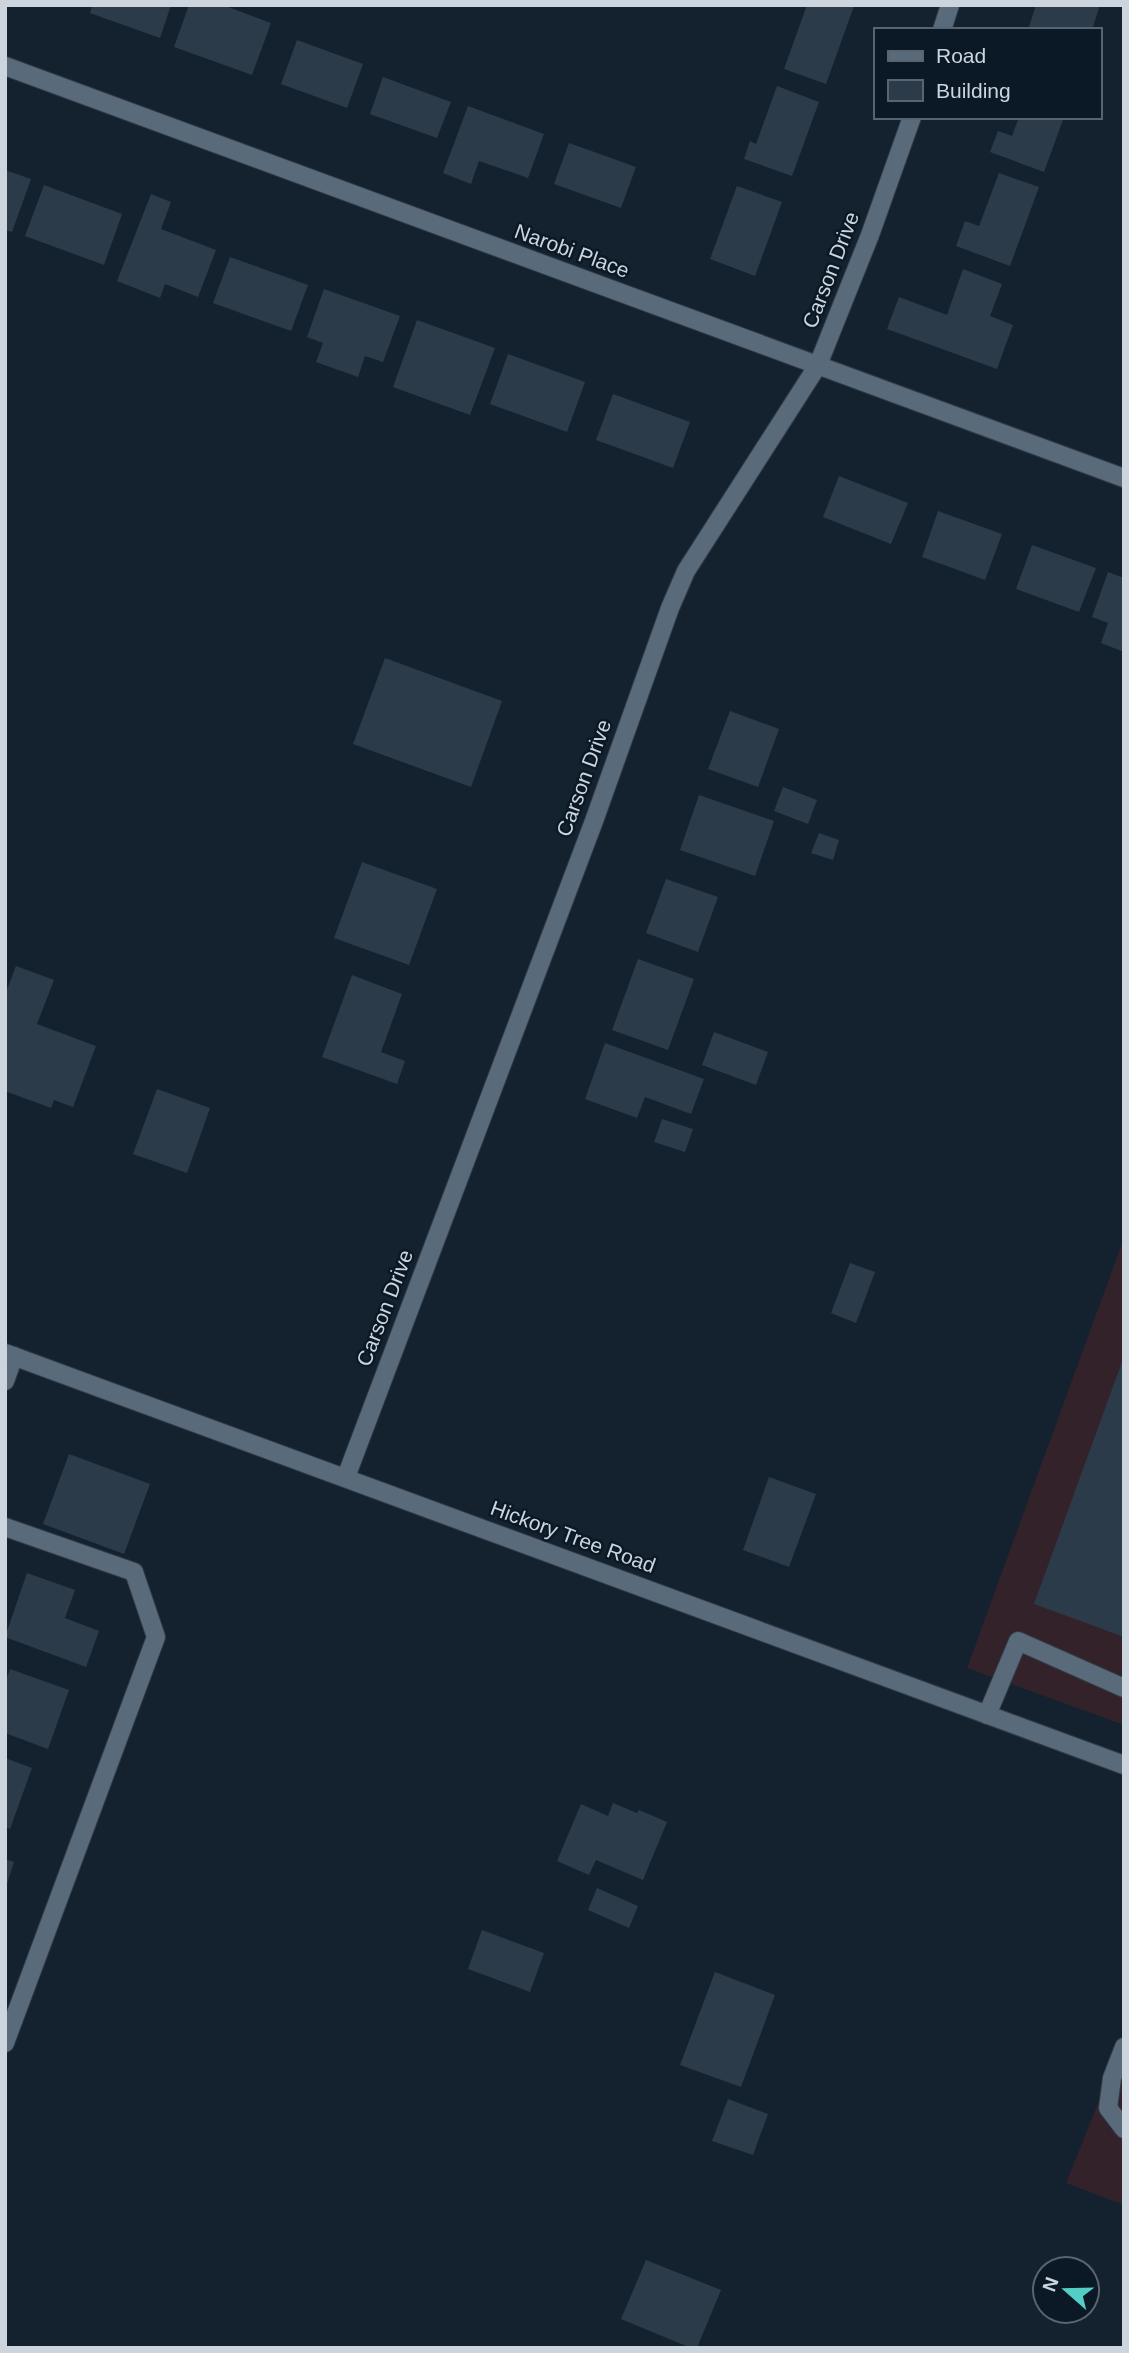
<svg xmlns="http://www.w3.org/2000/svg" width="1129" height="2353" viewBox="0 0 1129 2353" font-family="Helvetica,sans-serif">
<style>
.commercial{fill:#33222a}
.building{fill:#2c3b4a}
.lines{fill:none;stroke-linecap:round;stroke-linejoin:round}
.service-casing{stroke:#323b47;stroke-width:20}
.minor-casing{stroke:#323b47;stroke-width:20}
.tertiary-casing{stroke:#323b47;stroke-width:20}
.service{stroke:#596a7a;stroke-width:18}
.minor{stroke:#596a7a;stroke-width:18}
.tertiary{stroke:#596a7a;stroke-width:18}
.labels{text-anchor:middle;stroke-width:5;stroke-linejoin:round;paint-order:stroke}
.street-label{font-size:21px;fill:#ccd5de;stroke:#0b1825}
</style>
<rect width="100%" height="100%" fill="#14222f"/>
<!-- commercial -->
<path class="commercial" d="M1124 1238V1725L967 1668Z
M1124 2039V2205L1066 2183Z"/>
<!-- building -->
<path class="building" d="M92 5H171L160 38 90 13Z
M189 5H223L271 23 252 75 174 47Z
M807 5 854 6 826 84 784 69Z
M1036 5H1100L1092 30H1028Z
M297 40 363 64 347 108 281 84Z
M383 77 451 102 437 138 370 114Z
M777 86 819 102 792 176 744 159 750 141 756 144Z
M468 106 544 134 528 178 479 161 471 184 443 173Z
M1019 117H1064L1044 172 990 152 998 131 1012 136Z
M569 143 636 167 621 208 554 184Z
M5 170 31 179 12 232 5 230Z
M999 173 1039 187 1010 266 956 246 965 221 979 226Z
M44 185 122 214 104 265 25 236Z
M737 186 782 202 755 276 710 259Z
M151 194 171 202 161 229 216 250 198 297 165 284 160 298 117 281Z
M230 257 308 285 291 331 213 303Z
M963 269 1002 284 990 316 1013 325 997 369 887 329 899 297 947 315Z
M324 289 400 316 383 362 365 356 358 377 316 362 323 343 307 337Z
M417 320 495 348 470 415 393 387Z
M508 354 585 382 567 432 490 404Z
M613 394 690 422 673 468 596 440Z
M839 476 908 503 891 544 823 517Z
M938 511 1002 534 985 580 922 557Z
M1032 545 1096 568 1079 612 1016 589Z
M1108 572 1124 578V652L1101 643 1108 623 1092 617Z
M385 658 502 701 471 787 353 744Z
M730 711 779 729 758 787 708 769Z
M783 787 817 800 808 824 774 811Z
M699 795 774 821 755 876 680 850Z
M819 833 839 840 833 860 811 853Z
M362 862 437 889 409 965 334 938Z
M666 879 718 897 698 952 646 933Z
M638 959 694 979 668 1050 612 1030Z
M16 966 54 980 37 1024 96 1046 73 1107 54 1100 51 1108 5 1091V995Z
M352 975 402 994 381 1052 405 1061 397 1084 322 1057Z
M714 1032 768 1052 756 1085 702 1065Z
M605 1043 704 1079 691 1114 645 1097 637 1118 585 1099Z
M157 1089 210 1108 187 1173 133 1154Z
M662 1119 693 1129 685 1152 654 1142Z
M850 1263 875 1272 856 1323 831 1313Z
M1123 1359H1124V1637L1034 1604Z
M69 1454 150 1484 124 1554 43 1524Z
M769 1477 816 1494 789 1567 743 1550Z
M27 1573 75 1590 65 1618 99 1631 86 1667 5 1637Z
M10 1669 69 1690 48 1749 5 1733V1684Z
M5 1758 32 1768 10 1829 5 1827Z
M613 1803 637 1813 639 1810 667 1822 643 1880 596 1860 589 1875 557 1861 581 1804 608 1816Z
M5 1859 14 1862 6 1887H5Z
M597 1888 638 1906 629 1928 588 1910Z
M482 1930 544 1953 530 1992 468 1969Z
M715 1972 775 1995 741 2087 680 2065Z
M728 2099 768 2114 753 2155 712 2141Z
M646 2260 721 2290 697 2348H691L621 2319Z"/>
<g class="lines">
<defs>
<path id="service" d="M5 1527 134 1572 156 1637 5 2043
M987 1715 1018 1641 1124 1688
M1124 2047 1112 2078 1108 2108 1124 2129"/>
<path id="minor" d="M942 30 950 5
M5 66 1124 478
M5 1381 14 1356
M346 1477 594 821 670 608 686 571 818 365 870 235 912 117"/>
<path id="tertiary" d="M5 1353 1124 1765"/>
</defs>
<!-- service casing -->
<use href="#service" class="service-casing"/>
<!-- minor casing -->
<use href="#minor" class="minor-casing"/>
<!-- tertiary casing -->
<use href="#tertiary" class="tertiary-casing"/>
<!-- service -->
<use href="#service" class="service"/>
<!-- minor -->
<use href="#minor" class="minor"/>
<!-- tertiary -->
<use href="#tertiary" class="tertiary"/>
</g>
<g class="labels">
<!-- street labels -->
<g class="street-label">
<text transform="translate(572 251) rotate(20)" y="7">Narobi Place</text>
<text transform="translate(831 270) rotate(-69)" y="7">Carson Drive</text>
<text transform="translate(584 778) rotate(-70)" y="7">Carson Drive</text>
<text transform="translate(385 1308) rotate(-69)" y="7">Carson Drive</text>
<text transform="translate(573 1537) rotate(20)" y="7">Hickory Tree Road</text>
</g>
</g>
<!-- border -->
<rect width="1129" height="2353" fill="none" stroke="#ccd5de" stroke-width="14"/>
<!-- legend -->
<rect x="874" y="28" width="228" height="91" fill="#0b1825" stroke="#58646f" stroke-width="2"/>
<rect x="888" y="51" width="35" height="10" fill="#596a7a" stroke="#58646f" stroke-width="2"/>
<text x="936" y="63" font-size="21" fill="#ccd5de">Road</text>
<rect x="888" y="80" width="35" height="21" fill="#2c3b4a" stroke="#58646f" stroke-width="2"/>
<text x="936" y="98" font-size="21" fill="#ccd5de">Building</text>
<!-- north arrow -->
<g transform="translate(1066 2290) rotate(290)"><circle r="33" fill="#0b1825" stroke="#58646f" stroke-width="2"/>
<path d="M0-5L12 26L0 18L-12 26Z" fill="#54cdc7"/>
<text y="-10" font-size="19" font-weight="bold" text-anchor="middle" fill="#ccd5de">N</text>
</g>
</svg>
